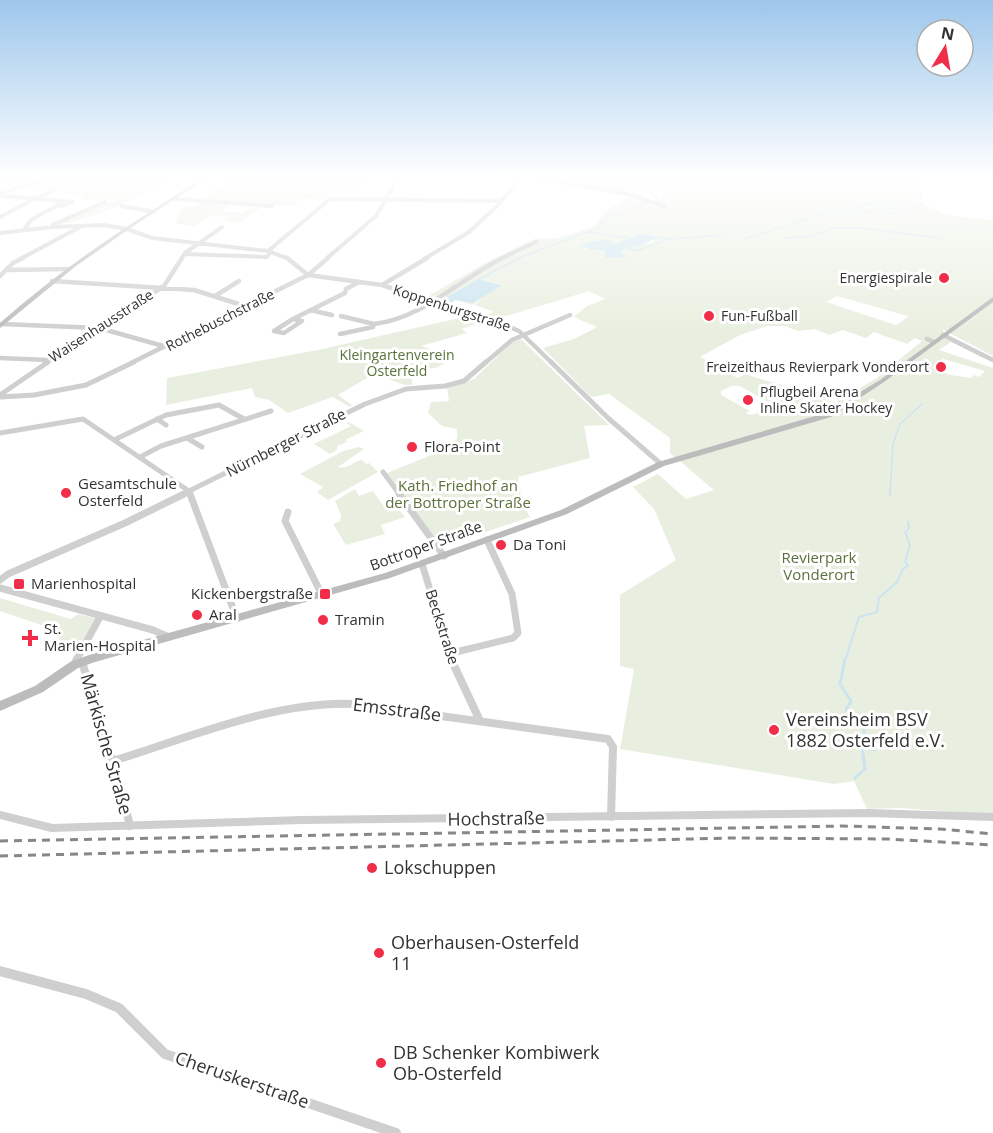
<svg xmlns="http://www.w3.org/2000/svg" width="993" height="1133" viewBox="0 0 993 1133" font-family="'Open Sans',sans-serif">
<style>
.green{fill:#e9efe0;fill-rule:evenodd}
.water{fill:#cce4ef}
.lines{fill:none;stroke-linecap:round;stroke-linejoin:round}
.stream-far2{stroke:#cce4ef;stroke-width:1.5}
.stream-far1{stroke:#cce4ef;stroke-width:2}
.stream{stroke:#cce4ef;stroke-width:3}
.street-far5{stroke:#cfcfcf;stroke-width:4}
.street-far4{stroke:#cfcfcf;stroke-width:4.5}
.street-far3{stroke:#cfcfcf;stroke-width:5}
.street-far2{stroke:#cfcfcf;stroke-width:7}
.street-far1{stroke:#cfcfcf;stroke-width:8}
.street{stroke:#cfcfcf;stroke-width:10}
.secondary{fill:#bcbcbc;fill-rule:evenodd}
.rail{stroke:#878787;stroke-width:3;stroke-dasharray:8 6;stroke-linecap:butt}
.poi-dot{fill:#f02e49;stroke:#fff;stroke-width:2}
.labels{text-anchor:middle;stroke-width:6;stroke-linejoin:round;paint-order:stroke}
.far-poi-label{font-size:14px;fill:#323232;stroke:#fff;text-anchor:end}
.far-street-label{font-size:14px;fill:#323232;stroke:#fff}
.far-park-label{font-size:14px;fill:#59723c;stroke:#fff}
.street-label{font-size:15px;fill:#323232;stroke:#fff}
.poi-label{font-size:15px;fill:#323232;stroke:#fff;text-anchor:start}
.park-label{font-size:15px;fill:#59723c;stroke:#fff}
.near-street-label{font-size:18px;fill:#323232;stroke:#fff}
.near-poi-label{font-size:18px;fill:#323232;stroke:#fff;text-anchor:start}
</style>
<rect width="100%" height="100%" fill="#fff"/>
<!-- green -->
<path class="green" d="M0 176H178C144 194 91 223 52 225L114 200 111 198 103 201 81 199 86 196 62 194 68 190 18 188 0 194Z
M240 176H368L357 194H330L325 200 304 198 292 206 200 200 223 183H230Z
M595 176H921L918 179 923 198 922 202C938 217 971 218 993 220V356L942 329 950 339 993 363 951 342 939 350 993 368V815L900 808 867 809 854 781 834 784 620 749 634 669 620 666V595L676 560 654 509 633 487 658 474 686 499 714 490 670 453V438L609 394 591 397 543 348 574 339 597 327 574 317 587 306 605 299 589 291 496 319 481 316 494 312 475 305 483 298 472 305 456 300 473 302 501 284 478 279 440 301 428 296 487 262 534 239 558 238 593 227 605 212 631 195 653 202 664 197 659 185 641 186 624 193 581 185ZM642 233 660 236 650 243 622 249 621 253 626 257 585 248 586 244H615ZM837 296 908 316V317L896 325 826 302ZM767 326H785L798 331 815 329 829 335 843 330 866 338 874 332 907 344 915 338 922 341 877 378 834 403C805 390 775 384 745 374L738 378 708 364 711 362 700 357 740 335ZM943 359 985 371 979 377 974 375 971 378 950 375 933 368V366ZM732 386H740L768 402 773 399 793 410 781 416 770 410 750 415 746 413 750 411 721 395V391Z
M202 202 230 205 222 211 243 213 251 208H260L246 218 233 217 245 219 242 222 222 221 227 216 213 215 195 226 175 223 184 206H195Z
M468 316 482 321 462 329 467 333 421 346 456 357 436 368 412 369V385H405L374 374 338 395 352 405 350 407 333 397 288 413 269 400 255 397 252 388 166 405 167 378 318 350Z
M521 339 609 425 584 426 590 458 518 477 522 504 530 517 441 547 387 473 441 451 457 439V429L442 426 428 413 431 402 449 401 447 388 474 379 511 343Z
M349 422 364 431 345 440 347 442 337 446V450L330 454 314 444 351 426 346 423Z
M359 447 364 449 338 467C348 470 353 461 362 460L366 464 369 463 378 472 328 500 317 492 323 487 300 474 343 451Z
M355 489 359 496 373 491 388 512 398 509 405 517 381 525 385 534 346 545 333 524 340 521 341 515 335 501Z
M0 598 71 619 78 614 97 619 77 654 62 645 56 630 0 611Z"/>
<!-- water -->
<path class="water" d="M642 233 660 237 638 246 623 249 621 253 627 257 606 258 604 251 591 250 580 245 606 239 615 244Z
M478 279 502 285 473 303 456 300 449 304 440 301Z"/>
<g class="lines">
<!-- stream-far2 -->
<path class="stream-far2" d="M639 176 657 198 655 199
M870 204 905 211
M850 211 874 212
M841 213 873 202 929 207
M880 213H899
M587 232 629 238
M660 237 669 239 723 235
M785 238 812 236 834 228H863L938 238
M745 239 843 207
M627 248 637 251 669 239
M478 280 521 257 598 228 604 220 648 202
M890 495 893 444 900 424 922 404"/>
<!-- stream-far1 -->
<path class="stream-far1" d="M890 496V494
M845 661 859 617 877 612 879 598 897 582 903 569 908 566 905 561 910 545 905 532 909 529 908 522"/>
<!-- stream -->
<path class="stream" d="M845 659 840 684 851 701 846 710 857 724 864 728V736L877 742 875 750 862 747 865 769 855 778"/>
<!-- street-far5 -->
<path class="street-far5" d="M526 176 632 195 664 206
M0 196 65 201 31 220 24 230
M36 199 55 189
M174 199 272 206
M60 206 73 202 65 201
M122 206 154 212
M0 217 34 199
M52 225 105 202
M0 233 53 227 104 225 127 229 152 238 268 251 289 259
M268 251 330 199 502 201
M184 254 267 257 271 251
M20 259 80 227
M181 259 185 253 222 227
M326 259 376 216 399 176
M424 259 469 232 498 205 522 176
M500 259 536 242"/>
<!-- street-far4 -->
<path class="street-far4" d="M287 258 308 275 382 285 512 328 519 331 552 363
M6 270 67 269
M0 276 13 263 23 258
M52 281 194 290 245 306
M382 285 427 258
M215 296 239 281
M310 310 332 315
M341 316 374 324
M293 319 302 321 284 333 274 331Z
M293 319 345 293 346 289 359 282
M2 324 99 328 167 347
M340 334 373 327 374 324C424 318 459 279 503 258
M943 335 993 360
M927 339 934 342
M0 358 48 360
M45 363 164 286 182 258
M131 363 308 275 328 258
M485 363 512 340 570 315"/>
<!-- street-far3 -->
<path class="street-far3" d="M551 362 608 418 661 464
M0 395 48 362
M0 397 34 395 86 385 134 362
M157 419 166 425
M0 433 83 419 189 491 191 495
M187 438 202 447
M114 440 166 415 219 405 244 419
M140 457 161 446 271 411
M383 472 400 495
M181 495 365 404 406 389 445 386 464 381 486 362"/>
<!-- street-far2 -->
<path class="street-far2" d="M190 494 237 619
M399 494 444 556
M288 512 285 521 322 595
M422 564 452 661
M0 580 8 574 125 523 184 494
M0 588 153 630 169 637
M448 654 513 638 518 633 512 594 487 540
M76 661 100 617"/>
<!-- street-far1 -->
<path class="street-far1" d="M451 659 480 721
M82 662 121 788 130 826
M74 665 77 659
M113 761C188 738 274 701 353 704L608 739 613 747 611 817
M0 815 52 828 302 820 869 813 993 817"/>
<!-- street -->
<path class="street" d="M0 971 86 994 119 1008 165 1054 396 1133"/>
<!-- secondary -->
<path class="secondary" d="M52 176H57L0 195V193Z
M206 176H210L129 229 76 266 0 328V323C64 266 134 221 206 176Z
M993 297V302L884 382 831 417 664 466 567 514 390 578 95 662 78 668 43 692 0 711V701L35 686 70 662 89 655 385 573 561 510 658 462 825 413 880 380Z"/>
<!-- rail -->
<path class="rail" d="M0 841 842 826 940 829 993 834
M0 856 731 838 888 839 993 845"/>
</g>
<!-- sky -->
<linearGradient id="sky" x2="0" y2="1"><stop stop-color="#9dc7eb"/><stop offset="0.53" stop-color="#fff"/><stop offset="1" stop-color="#fff" stop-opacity="0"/></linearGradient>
<rect width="993" height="334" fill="url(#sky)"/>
<!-- markers -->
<g class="poi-dot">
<circle cx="944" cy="278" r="6"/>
<circle cx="709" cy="316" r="6"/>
<circle cx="941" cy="367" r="6"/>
<circle cx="748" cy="400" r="6"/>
<circle cx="412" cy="447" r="6"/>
<circle cx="66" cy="493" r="6"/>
<circle cx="501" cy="545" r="6"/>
<rect x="13" y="578" width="12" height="12" rx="3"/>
<rect x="319" y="588" width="12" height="12" rx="3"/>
<circle cx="197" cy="615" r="6"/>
<circle cx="323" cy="620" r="6"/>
<path d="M27 629h6v6h6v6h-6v6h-6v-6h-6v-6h6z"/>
<circle cx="774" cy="730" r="6"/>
<circle cx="372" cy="868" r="6"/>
<circle cx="379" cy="953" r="6"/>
<circle cx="381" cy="1063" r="6"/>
</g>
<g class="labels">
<!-- far-poi labels -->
<g class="far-poi-label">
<text x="932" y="283">Energiespirale</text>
<text x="721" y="321" text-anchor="start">Fun-Fußball</text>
<text x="929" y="372">Freizeithaus Revierpark Vonderort</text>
<text x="760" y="397" text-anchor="start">Pflugbeil Arena<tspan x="760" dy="16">Inline Skater Hockey</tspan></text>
</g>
<!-- far-street labels -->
<g class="far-street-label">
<text transform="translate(452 308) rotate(18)" y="5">Koppenburgstraße</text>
<text transform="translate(220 320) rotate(-27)" y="5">Rothebuschstraße</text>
<text transform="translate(101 326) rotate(-33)" y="5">Waisenhausstraße</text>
</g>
<!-- far-park labels -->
<g class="far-park-label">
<text x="397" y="360">Kleingartenverein<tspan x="397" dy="16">Osterfeld</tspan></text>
</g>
<!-- street labels -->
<g class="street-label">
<text transform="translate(286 443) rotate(-27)" y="5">Nürnberger Straße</text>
<text transform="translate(426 546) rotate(-20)" y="5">Bottroper Straße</text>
<text transform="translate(442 627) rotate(72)" y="5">Beckstraße</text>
</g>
<!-- poi labels -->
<g class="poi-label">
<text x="424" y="452">Flora-Point</text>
<text x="78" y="489">Gesamtschule<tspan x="78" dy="17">Osterfeld</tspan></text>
<text x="513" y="550">Da Toni</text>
<text x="31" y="589">Marienhospital</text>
<text x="313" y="599" text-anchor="end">Kickenbergstraße</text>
<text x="209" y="620">Aral</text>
<text x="335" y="625">Tramin</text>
<text x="44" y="634">St.<tspan x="44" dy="17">Marien-Hospital</tspan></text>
</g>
<!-- park labels -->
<g class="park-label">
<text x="458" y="491">Kath. Friedhof an<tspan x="458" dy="17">der Bottroper Straße</tspan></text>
<text x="819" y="563">Revierpark<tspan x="819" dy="17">Vonderort</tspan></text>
</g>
<!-- near-street labels -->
<g class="near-street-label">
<text transform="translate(397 710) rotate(7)" y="6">Emsstraße</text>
<text transform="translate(106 744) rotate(74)" y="6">Märkische Straße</text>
<text transform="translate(496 819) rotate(-1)" y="6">Hochstraße</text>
<text transform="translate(242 1080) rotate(19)" y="6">Cheruskerstraße</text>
</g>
<!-- near-poi labels -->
<g class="near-poi-label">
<text x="786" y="726">Vereinsheim BSV<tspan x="786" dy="21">1882 Osterfeld e.V.</tspan></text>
<text x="384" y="874">Lokschuppen</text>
<text x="391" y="949">Oberhausen-Osterfeld<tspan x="391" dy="21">11</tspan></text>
<text x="393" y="1059">DB Schenker Kombiwerk<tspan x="393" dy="21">Ob-Osterfeld</tspan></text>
</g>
</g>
<!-- north arrow -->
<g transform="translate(945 48) rotate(11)"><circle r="28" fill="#ffffff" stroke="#adadad" stroke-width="1.5"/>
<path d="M0-4.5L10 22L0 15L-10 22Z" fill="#f02e49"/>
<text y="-9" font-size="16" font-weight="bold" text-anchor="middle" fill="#323232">N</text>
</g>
</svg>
